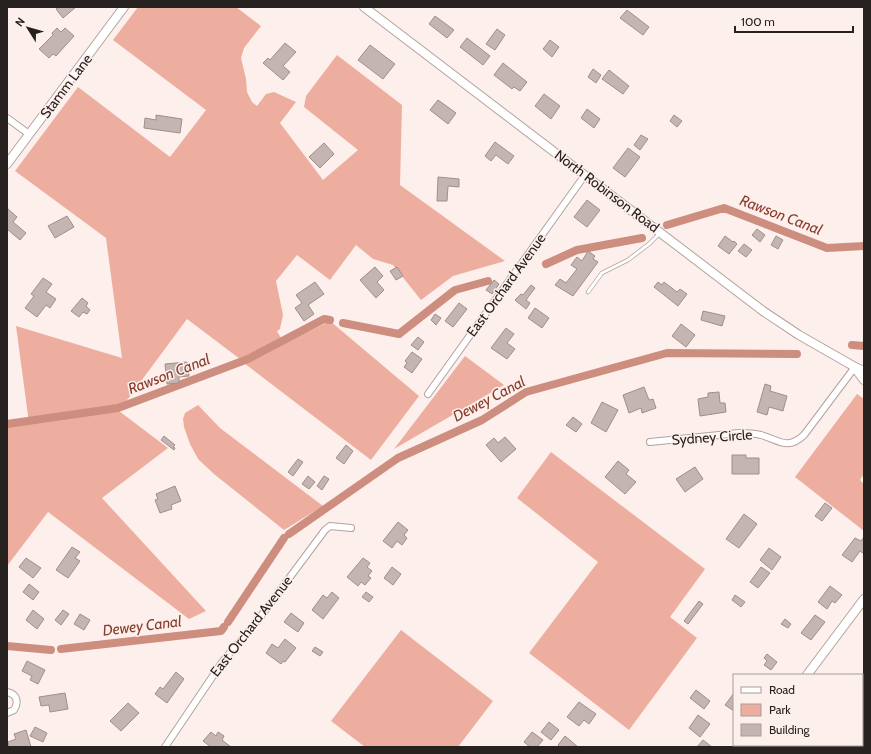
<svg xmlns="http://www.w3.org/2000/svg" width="871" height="754" viewBox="0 0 871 754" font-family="Cabin,sans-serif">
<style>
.green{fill:#eeae9f}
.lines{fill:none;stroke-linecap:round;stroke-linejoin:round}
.canal{stroke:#cd8d7f;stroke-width:8}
.building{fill:#c5b5b2;stroke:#9e8f8b}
.service-casing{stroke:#b3a39f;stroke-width:4.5}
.minor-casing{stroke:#b3a39f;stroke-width:8}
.tertiary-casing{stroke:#b3a39f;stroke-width:10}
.service{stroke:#fff;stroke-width:3}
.minor{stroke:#fff;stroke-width:6}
.tertiary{stroke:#fff;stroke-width:8}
.labels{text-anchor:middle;stroke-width:3;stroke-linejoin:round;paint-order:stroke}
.street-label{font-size:14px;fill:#27211f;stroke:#fdefec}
.water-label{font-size:15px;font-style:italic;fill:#893b2b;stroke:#fdefec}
</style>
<rect width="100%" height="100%" fill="#fdefec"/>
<!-- green -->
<path class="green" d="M138 7H236L261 26 244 48 241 58 246 79 247 92 252 102 257 106 266 94 274 92 296 102 280 123 323 180 358 150 304 107 306 96 337 55 402 105 400 185 505 261 453 276 421 300 393 265 373 259 356 245 330 280 297 255 276 281 283 315 280 329 277 331 281 338 240 359 187 319 119 411 168 448 102 498 206 611 189 619 48 512 7 566V427L29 423 16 326 122 358 106 238 15 171 78 87 170 157 206 110 113 40Z
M330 321 419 396 371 460 244 363Z
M465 356 504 385 394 449Z
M857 394 864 399V474L860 480 864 484V531L795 477Z
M198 405 220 428 323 506 284 530 214 474 198 459 190 444 184 427 183 419 185 413Z
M551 452 705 569 670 617 697 638 629 730 529 653 598 562 517 498Z
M401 630 493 701 458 747H365L331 721Z"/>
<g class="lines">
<!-- canal -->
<path class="canal" d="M667 225 724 208 827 248 864 246
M546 264 577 250 642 238
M343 323 399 334 455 290 488 281
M852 345 864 346
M7 424 118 408 248 359 324 319 330 320
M289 534 398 458 482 420 526 392 667 353 797 354
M228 622 284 538
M7 646 51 650
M61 649 221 631 224 627"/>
</g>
<!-- building -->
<path class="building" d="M59 7H76L63 18 56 9Z
M627 10 649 27 643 35 620 18Z
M435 16 454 30 447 38 429 24Z
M57 28 61 32 65 28 74 36 56 56 53 54 49 58 39 49 53 35 52 33Z
M497 29 505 35 495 50 486 44Z
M467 38 490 56 483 65 460 47Z
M550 40 559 47 552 57 543 49Z
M285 43 296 52 283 66 290 72 283 80 263 63 268 58 270 60Z
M370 45 395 64 383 79 358 60Z
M503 63 527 82 520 91 514 87 512 89 494 75Z
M593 69 601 75 596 83 588 77Z
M609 70 629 86 623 94 602 79Z
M544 94 560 106 551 119 535 106Z
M438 100 456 113 448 124 430 110Z
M587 109 600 119 594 128 581 118Z
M156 115 182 119 180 133 144 128 145 118 156 120Z
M674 115 682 121 677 127 670 121Z
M641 135 648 139 640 150 634 145Z
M495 142 514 156 508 164 496 155 491 161 485 156Z
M324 143 334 154 320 168 309 157Z
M628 148 640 157 625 177 613 168Z
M438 177 459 179V187L448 186 447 201H437Z
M587 200 600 210 587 227 574 217Z
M7 208 17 217 13 222 26 233 20 240 7 229Z
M67 216 74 227 55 238 48 226Z
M757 229 765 235 760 242 752 235Z
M725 236 733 242 734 241 737 244 729 254 718 246Z
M776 236 783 240 778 249 771 245Z
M744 244 752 250 746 257 738 251Z
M588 251 595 256 593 259 598 262 573 296 555 285 560 279 566 283 577 269 571 265 577 257 582 261Z
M375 267 383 276 377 282 384 290 376 298 360 280Z
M397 267 403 276 396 280 390 271Z
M43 278 52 284 46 292 56 299 50 308 46 305 37 317 25 308 34 296 31 294Z
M494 280 499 284 492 294 486 290Z
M315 282 324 294 308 305 314 314 304 321 295 308 302 303 296 295Z
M658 282 662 285 664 282 677 292 680 289 687 294 678 306 654 287Z
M531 285 535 288 526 300 530 303 526 309 515 300 521 294 523 295Z
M82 298 88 303 86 306 90 310 87 314 83 312 79 317 71 311Z
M459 303 467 309 453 327 445 321Z
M535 308 549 318 542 328 528 318Z
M703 311 725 316 722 326 701 320Z
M435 314 441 318 436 325 431 320Z
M681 324 695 335 686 347 672 336Z
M506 328 514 334 507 343 515 349 507 359 491 348Z
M418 337 424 342 418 350 411 345Z
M412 352 422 359 412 373 404 367 407 363 405 361Z
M187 362 189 376 179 377V383L167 384 165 364Z
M765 384 771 386 770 391 787 396 783 411 769 407 767 415 757 412Z
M644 387 649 400 653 399 656 408 642 413 641 408 629 413 623 395Z
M719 392 720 403H725L726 412 700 416 698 399 708 397V393Z
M602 402 618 410 606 432 591 423Z
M573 417 582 424 576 432 566 425Z
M164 436 175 445 173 447 175 448 174 450 161 440Z
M505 437 516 449 501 462 486 445 494 438 498 443Z
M346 445 353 451 344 464 336 458Z
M732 455H746V458H759V474H732Z
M298 459 303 462 293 476 288 472Z
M618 461 629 470 626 474 636 482 625 494 605 477Z
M695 467 703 479 685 492 676 479Z
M308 476 315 482 309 489 302 484Z
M324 476 329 479 322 490 317 486Z
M175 486 181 501 171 505 172 509 160 513 155 500 158 499 156 494Z
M825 503 832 508 822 521 815 516Z
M744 514 757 524 739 548 726 539Z
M398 522 408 530 404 535 407 538 402 545 397 541 392 548 383 541Z
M864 537V554L860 551 852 562 842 555 855 538 861 541Z
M72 547 80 552 75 558 80 561 68 578 56 570Z
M769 548 781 557 772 570 760 560Z
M26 558 41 568 33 578 19 567Z
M363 558 370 563 367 567 372 571 368 576 371 578 365 585 361 582 358 586 347 577Z
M392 567 401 574 393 585 384 578Z
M761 567 770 573 758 588 750 582Z
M29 584 39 592 33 600 23 592Z
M830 586 842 595 835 603 832 601 827 609 818 602Z
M332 592 339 598 323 619 312 610 323 595 327 598Z
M366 592 373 597 369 602 362 597Z
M735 595 745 602 741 607 732 600Z
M699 601 703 604 688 624 684 621Z
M33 610 44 619 37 629 26 620Z
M63 610 69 614 61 625 55 620Z
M291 613 304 623 298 632 284 622Z
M80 614 90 620 84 630 74 624Z
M815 615 825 622 811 640 801 633Z
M785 619 791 624 788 628 781 624Z
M285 639 296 648 285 662 283 661 281 664 266 653 272 644 278 648Z
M315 647 323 652 320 656 312 651Z
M767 654 777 662 771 670 764 665 767 661 764 658Z
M27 661 45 670 38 684 30 680 32 676 22 671Z
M176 672 184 679 167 703 155 694 160 687 163 689Z
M696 690 710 701 704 709 690 698Z
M65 693 68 709 50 712 49 705 41 706 39 697Z
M734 693V711L725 705Z
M579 702 596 714 589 724 584 720 579 726 567 717Z
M128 703 139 713 121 731 110 721Z
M698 715 710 724 700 737 689 728Z
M549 722 559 730 551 740 541 732Z
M35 727 47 733 43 742 30 736Z
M26 730 31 747H9L8 742 16 739 14 734Z
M211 732 216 736 218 732 224 736 222 740 231 747H211L203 741Z
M532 732 543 740 537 747H530L524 742Z
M565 736 578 747H560L558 745Z
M703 740 712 747H697Z"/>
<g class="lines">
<defs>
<path id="service" d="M588 292 602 273 628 260 649 244 659 234"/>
<path id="minor" d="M7 118 29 134
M428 394 585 175
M650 442 739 433C747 433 753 433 761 435 779 440 787 451 804 435L855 367
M7 692C17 694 19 702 14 710L7 713
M769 745 772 747
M165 747 223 661 258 620 325 530 330 526 351 528"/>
<path id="tertiary" d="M364 7 763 311 799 335 855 367 864 371
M7 164 124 7
M855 368 864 380
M807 675 864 599
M754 747 756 745"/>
</defs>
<!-- service casing -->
<use href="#service" class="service-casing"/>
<!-- minor casing -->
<use href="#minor" class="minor-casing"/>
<!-- tertiary casing -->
<use href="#tertiary" class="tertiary-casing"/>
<!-- service -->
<use href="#service" class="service"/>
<!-- minor -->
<use href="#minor" class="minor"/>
<!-- tertiary -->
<use href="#tertiary" class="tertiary"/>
</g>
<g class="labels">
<!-- street labels -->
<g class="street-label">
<text transform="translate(66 86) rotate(-53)" y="5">Stamm Lane</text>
<text transform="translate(607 191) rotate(37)" y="5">North Robinson Road</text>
<text transform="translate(506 285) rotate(-54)" y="5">East Orchard Avenue</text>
<text transform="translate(712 437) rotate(-4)" y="5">Sydney Circle</text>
<text transform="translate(251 626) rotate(-52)" y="5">East Orchard Avenue</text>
</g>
<!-- water labels -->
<g class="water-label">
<text transform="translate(781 215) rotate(21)" y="5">Rawson Canal</text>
<text transform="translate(169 374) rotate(-21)" y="5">Rawson Canal</text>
<text transform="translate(489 399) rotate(-28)" y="5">Dewey Canal</text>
<text transform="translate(142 626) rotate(-7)" y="5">Dewey Canal</text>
</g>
</g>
<!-- border -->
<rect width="871" height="754" fill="none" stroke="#27211f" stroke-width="16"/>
<!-- legend -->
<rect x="733" y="674" width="130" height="72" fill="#fdefec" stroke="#a79d9a"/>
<rect x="741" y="687" width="20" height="6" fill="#ffffff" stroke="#a79d9a"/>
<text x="769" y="694" font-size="12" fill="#27211f">Road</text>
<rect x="741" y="704" width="20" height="12" fill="#eeae9f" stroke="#a79d9a"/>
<text x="769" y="714" font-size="12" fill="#27211f">Park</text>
<rect x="741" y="724" width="20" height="12" fill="#c5b5b2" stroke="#a79d9a"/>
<text x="769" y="734" font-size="12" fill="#27211f">Building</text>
<!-- north arrow -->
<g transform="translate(28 28) rotate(307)" stroke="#fdefec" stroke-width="3" paint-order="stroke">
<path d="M0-3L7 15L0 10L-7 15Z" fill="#27211f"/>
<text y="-6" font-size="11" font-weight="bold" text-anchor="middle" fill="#27211f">N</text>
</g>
<!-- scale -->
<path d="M735 26v6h118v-6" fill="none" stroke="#27211f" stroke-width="2"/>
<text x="741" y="26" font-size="12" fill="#27211f" stroke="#fdefec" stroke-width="3" paint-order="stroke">100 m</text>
</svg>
